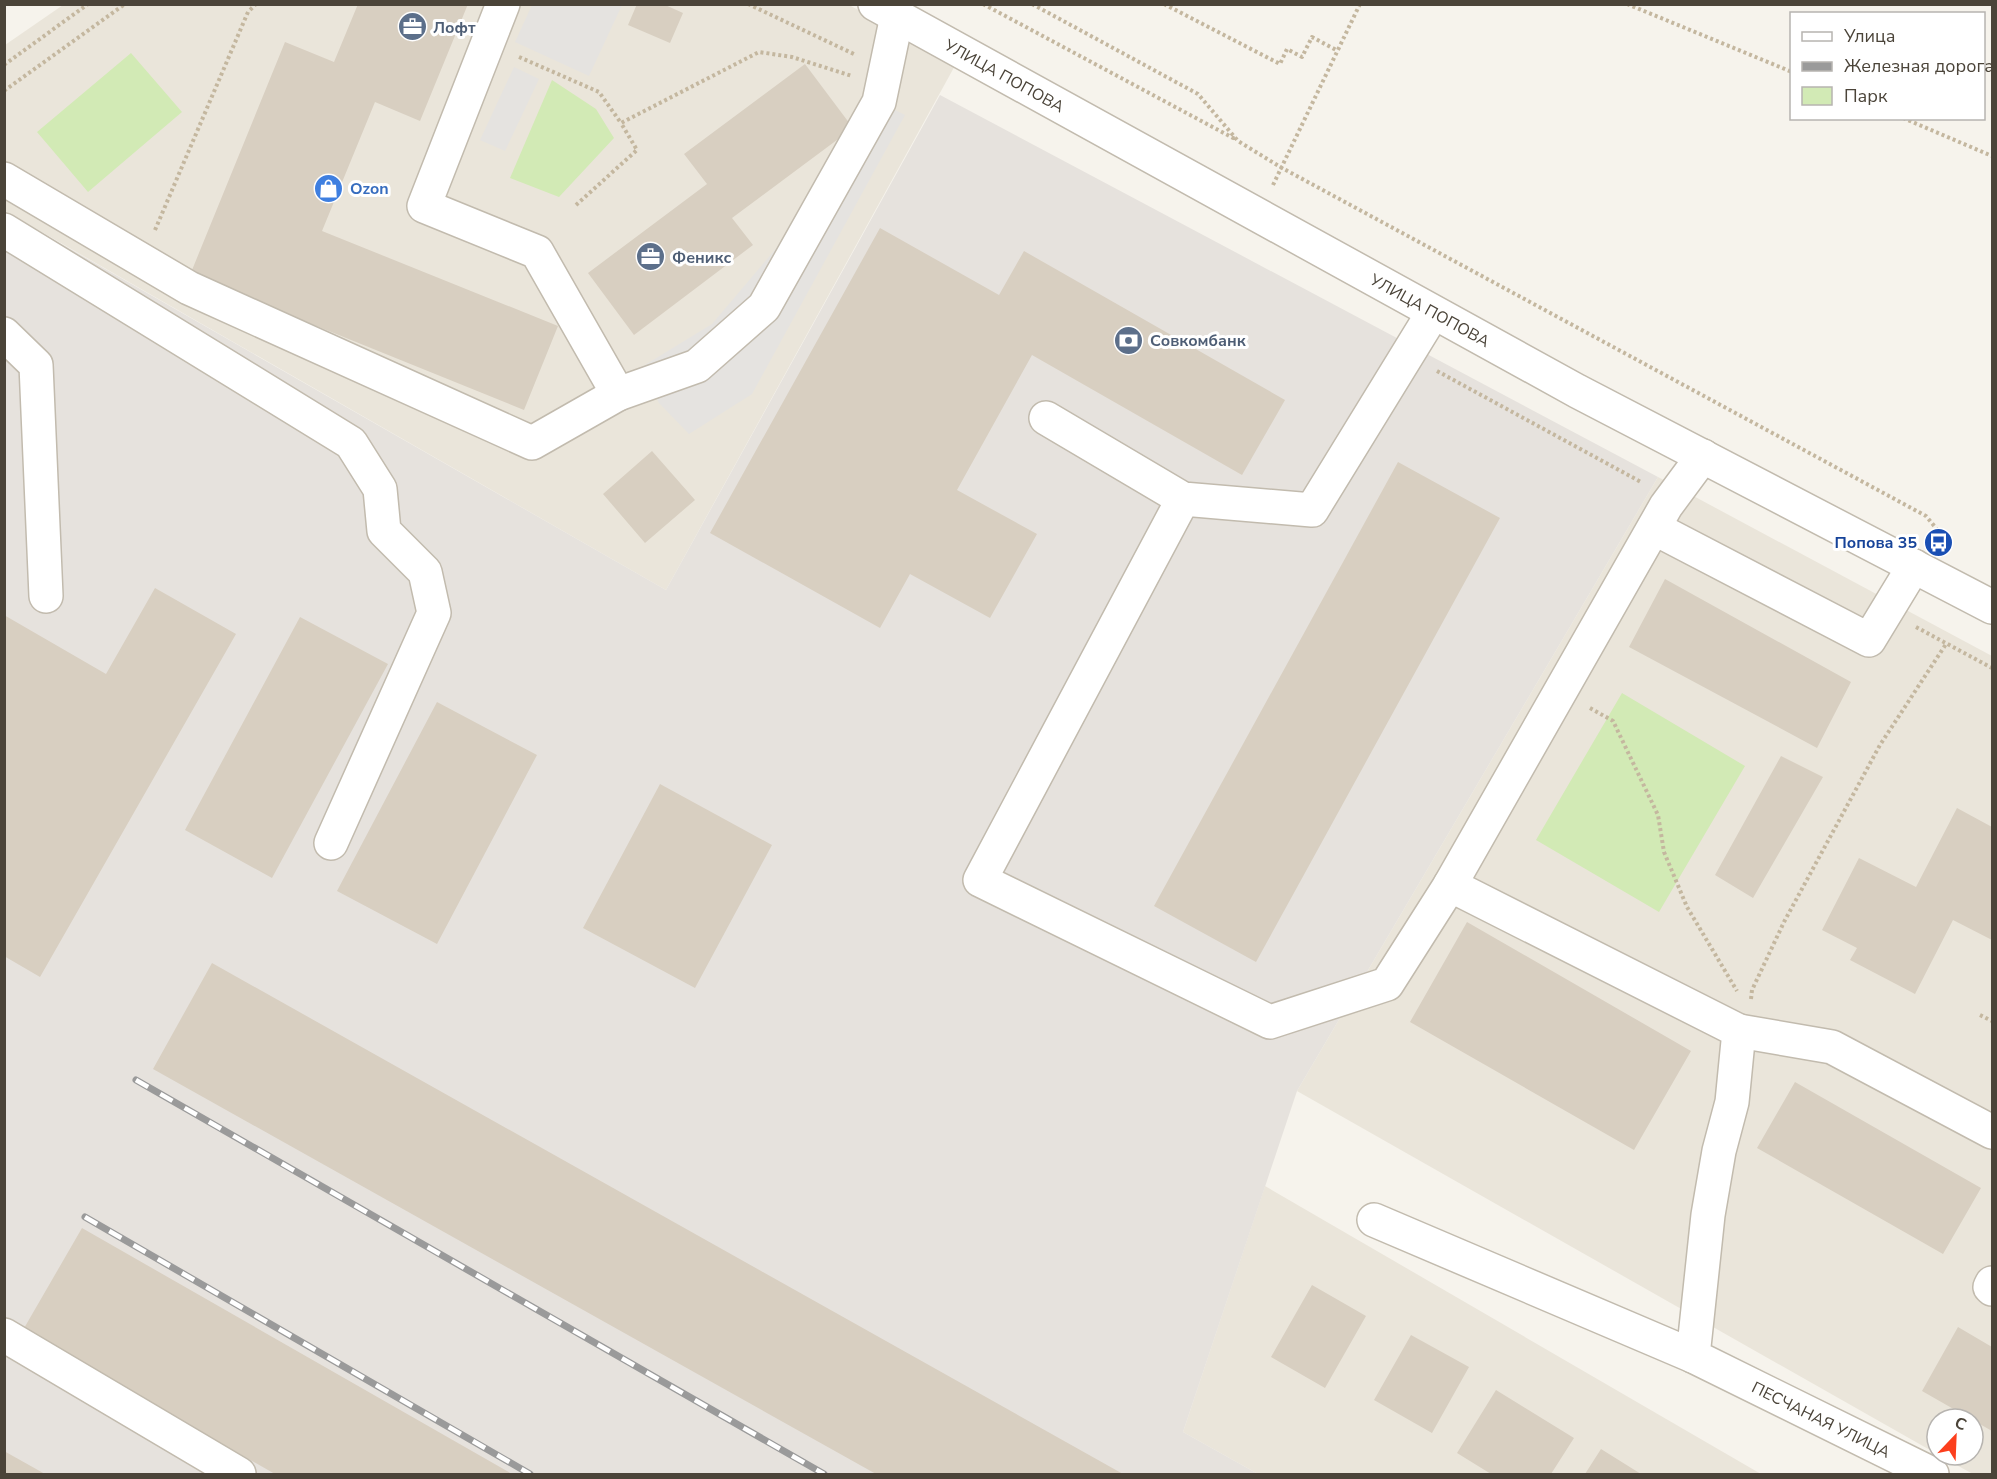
<svg xmlns="http://www.w3.org/2000/svg" width="1997" height="1479" viewBox="0 0 1997 1479" font-family="'Nunito Sans',sans-serif">
<style>
.residential{fill:#eae5da}
.industrial{fill:#e6e2dd}
.green{fill:#d2eab5}
.parking{fill:#e5e3e0}
.building{fill:#d8cfc1}
.lines{fill:none;stroke-linecap:round;stroke-linejoin:round}
.minor-casing{stroke:#c2bbae;stroke-width:36}
.path{stroke:#c4b79f;stroke-width:4;stroke-dasharray:3 3;stroke-linecap:butt}
.minor{stroke:#fff;stroke-width:33}
.rail-casing{stroke:#9a9a9a;stroke-width:7}
.rail{stroke:#fff;stroke-width:4.5;stroke-dasharray:14;stroke-linecap:butt}
.labels{text-anchor:middle;stroke-width:6;stroke-linejoin:round;paint-order:stroke}
.service-label{font-size:16px;font-weight:bold;fill:#4e5e75;stroke:#fff;text-anchor:start}
.street-label{font-size:16px;fill:#4b4439;stroke:#fff}
.shop-label{font-size:16px;font-weight:bold;fill:#366cbe;stroke:#fff;text-anchor:start}
.transit-label{font-size:16px;font-weight:bold;fill:#164399;stroke:#fff;text-anchor:end}
</style>
<rect width="100%" height="100%" fill="#f6f3ec"/>
<!-- residential -->
<path class="residential" d="M63 5H849L957 62 666 590 5 211V45Z
M1658 477 1992 656V1474H1973L1938 1455H1973V1419H1937V1454L1297 1091Z
M1265 1186 1761 1474H1258L1183 1432Z"/>
<!-- industrial -->
<path class="industrial" d="M940 95 1658 477 1297 1091 1183 1432 1258 1474H5L4 211 666 590Z"/>
<!-- green -->
<path class="green" d="M131 53 182 112 88 192 37 132Z
M552 80 596 109 614 138 559 197 510 178Z
M1622 693 1745 766 1659 912 1536 840Z"/>
<!-- parking -->
<path class="parking" d="M532 5H622L589 76 515 42Z
M514 67 539 79 505 151 480 140Z
M865 95 905 115 752 394 689 434 659 403 640 368 712 324 779 245 857 130Z"/>
<!-- building -->
<path class="building" d="M358 4H468L420 121 375 102 322 231 558 326 524 410 190 275 285 42 334 62Z
M637 4H663L683 13 670 43 628 25Z
M805 64 853 128 732 218 753 245 634 335 588 273 707 184 684 154Z
M880 228 999 295 1024 251 1285 400 1242 475 1032 355 957 490 1037 534 990 618 910 574 880 628 710 533Z
M652 451 695 500 645 543 603 494Z
M1398 462 1500 518 1256 962 1154 906Z
M1665 579 1851 682 1817 748 1629 647Z
M155 588 236 634 40 977 4 956V615L106 674Z
M300 617 388 664 272 878 185 830Z
M437 702 537 755 437 944 337 891Z
M1781 756 1823 777 1753 898 1715 875Z
M660 784 772 845 695 988 583 928Z
M1957 808 1992 827V940L1953 920 1915 994 1850 960 1857 948 1822 930 1859 858 1916 887Z
M1467 922 1691 1051 1634 1150 1410 1022Z
M212 963 1123 1474H876L153 1069Z
M1795 1082 1981 1188 1943 1254 1757 1148Z
M82 1228 512 1474H275L23 1330Z
M1312 1285 1366 1316 1325 1388 1271 1357Z
M1958 1327 1992 1347V1431L1922 1391Z
M1411 1335 1469 1367 1432 1433 1374 1400Z
M1496 1390 1574 1438 1551 1474H1491L1457 1453Z
M1601 1449 1641 1474H1585Z
M4 1451 45 1474H4Z"/>
<g class="lines">
<defs>
<g id="minor">
<path id="s1" d="M875 4 1577 391 1992 607"/>
<path d="M4 179 189 288 532 443 618 394 537 252 424 206 503 4"/>
<path d="M4 230 351 443 380 489 384 531 425 572 434 613 331 843"/>
<path d="M4 334 36 365 46 596"/>
<path d="M618 394 697 366 764 307 879 102 897 16"/>
<path d="M1046 418 1183 499 1312 510 1433 313"/>
<path id="s2" d="M1703 456 1666 506 1450 885 1739 1031 1732 1102 1719 1151 1708 1215 1693 1356 1932 1474"/>
<path d="M1183 499 980 880 1270 1022 1387 984 1450 885"/>
<path d="M1654 528 1869 640 1914 566"/>
<path d="M1739 1031 1832 1047 1992 1132"/>
<path d="M1374 1220 1693 1356"/>
<path d="M1992 1283 1990 1287 1992 1289"/>
<path d="M4 1335 239 1474"/>
</g>
</defs>
<!-- minor casing -->
<use href="#minor" class="minor-casing"/>
<!-- path -->
<path class="path" d="M748 4 856 55
M983 4 1235 139
M1032 4 1198 94 1238 141 1282 168 1926 516 1940 533
M1164 4 1280 64 1287 49 1302 57 1312 37 1338 51
M1627 4 1792 72
M519 57 599 92 621 123 759 52 792 57 852 76
M4 65 88 4
M4 91 125 4
M1903 118 1992 156
M1273 185 1360 4
M576 205 637 150 621 123
M155 230 248 12 256 4
M1437 371 1641 482
M1916 627 1992 668
M1590 708 1613 721 1658 815 1664 852 1687 907 1737 991
M1751 999 1752 990 1784 922 1880 745 1946 644
M1980 1015 1992 1021"/>
<!-- minor -->
<use href="#minor" class="minor"/>
<defs>
<path id="rail" d="M136 1080 824 1474
M85 1217 530 1474"/>
</defs>
<!-- rail casing -->
<use href="#rail" class="rail-casing"/>
<!-- rail -->
<use href="#rail" class="rail"/>
</g>
<!-- icons -->
<defs>
<symbol id="office-disc" viewBox="-11 -11 22 22"><circle r="9.5" fill="#5c6f8a" stroke="#fff"/><path d="M-6-3h4V-5.5h4V-3h4V5H-6ZM-1-4.5V-3h2v-1.5ZM-6 0V1H6V0Z" fill="#fff"/></symbol>
<symbol id="shop-disc" viewBox="-11 -11 22 22"><circle r="9.5" fill="#3f7fe0" stroke="#fff"/><path d="M-5-2.5h2.3a2.7 3.5 0 0 1 5.4 0H5L5.5 6h-11ZM-1.5-2.5h3a1.5 2.3 0 0 0-3 0Z" fill="#fff"/></symbol>
<symbol id="bank-disc" viewBox="-11 -11 22 22"><circle r="9.5" fill="#5c6f8a" stroke="#fff"/><path d="M-6-4H6V4H-6ZM0-2.3a2.3 2.3 0 1 0 0 4.6a2.3 2.3 0 1 0 0-4.6Z" fill="#fff"/></symbol>
<symbol id="bus-disc" viewBox="-11 -11 22 22"><circle r="9.5" fill="#1a4fb4" stroke="#fff"/><path d="M-5-6H5V4H4V6H2V4H-2V6H-4V4H-5ZM-3.5-4V0h7V-4ZM-3.5 1.2v1.5H-2V1.2ZM2 1.2v1.5H3.5V1.2Z" fill="#fff"/></symbol>
</defs>
<g fill-rule="evenodd">
<use href="#office-disc" x="396" y="10" width="33" height="33"/>
<use href="#shop-disc" x="312" y="172" width="33" height="33"/>
<use href="#office-disc" x="634" y="240" width="33" height="33"/>
<use href="#bank-disc" x="1112" y="324" width="33" height="33"/>
<use href="#bus-disc" x="1922" y="526" width="33" height="33"/>
</g>
<g class="labels">
<!-- service labels -->
<g class="service-label">
<text x="433" y="33">Лофт</text>
<text x="672" y="263">Феникс</text>
<text x="1150" y="346">Совкомбанк</text>
</g>
<!-- street labels -->
<g class="street-label">
<text dy="6" stroke="none"><textPath href="#s1" startOffset="148">УЛИЦА ПОПОВА</textPath></text>
<text dy="6" stroke="none"><textPath href="#s1" startOffset="634">УЛИЦА ПОПОВА</textPath></text>
<text dy="6" stroke="none"><textPath href="#s2" startOffset="1294">ПЕСЧАНАЯ УЛИЦА</textPath></text>
</g>
<!-- shop labels -->
<g class="shop-label">
<text x="350" y="194">Ozon</text>
</g>
<!-- transit labels -->
<g class="transit-label">
<text x="1917" y="548">Попова 35</text>
</g>
</g>
<!-- border -->
<rect width="1997" height="1479" fill="none" stroke="#4b4439" stroke-width="12"/>
<!-- legend -->
<rect x="1790" y="12" width="195" height="108" fill="#ffffff" stroke="#b7b4b0" stroke-width="1.5"/>
<rect x="1802" y="32" width="30" height="9" fill="#ffffff" stroke="#b7b4b0" stroke-width="1.5"/>
<text x="1844" y="42" font-size="18" fill="#4b4439">Улица</text>
<rect x="1802" y="62" width="30" height="9" fill="#9a9a9a" stroke="#b7b4b0" stroke-width="1.5"/>
<text x="1844" y="72" font-size="18" fill="#4b4439">Железная дорога</text>
<rect x="1802" y="87" width="30" height="18" fill="#d2eab5" stroke="#b7b4b0" stroke-width="1.5"/>
<text x="1844" y="102" font-size="18" fill="#4b4439">Парк</text>
<!-- north arrow -->
<g transform="translate(1955 1437) rotate(23)"><circle r="28" fill="#ffffff" stroke="#b7b4b0" stroke-width="1.5"/>
<path d="M0-4.5L10 22L0 15L-10 22Z" fill="#fc3f1d"/>
<text y="-9" font-size="16" font-weight="bold" text-anchor="middle" fill="#4b4439">С</text>
</g>
</svg>
